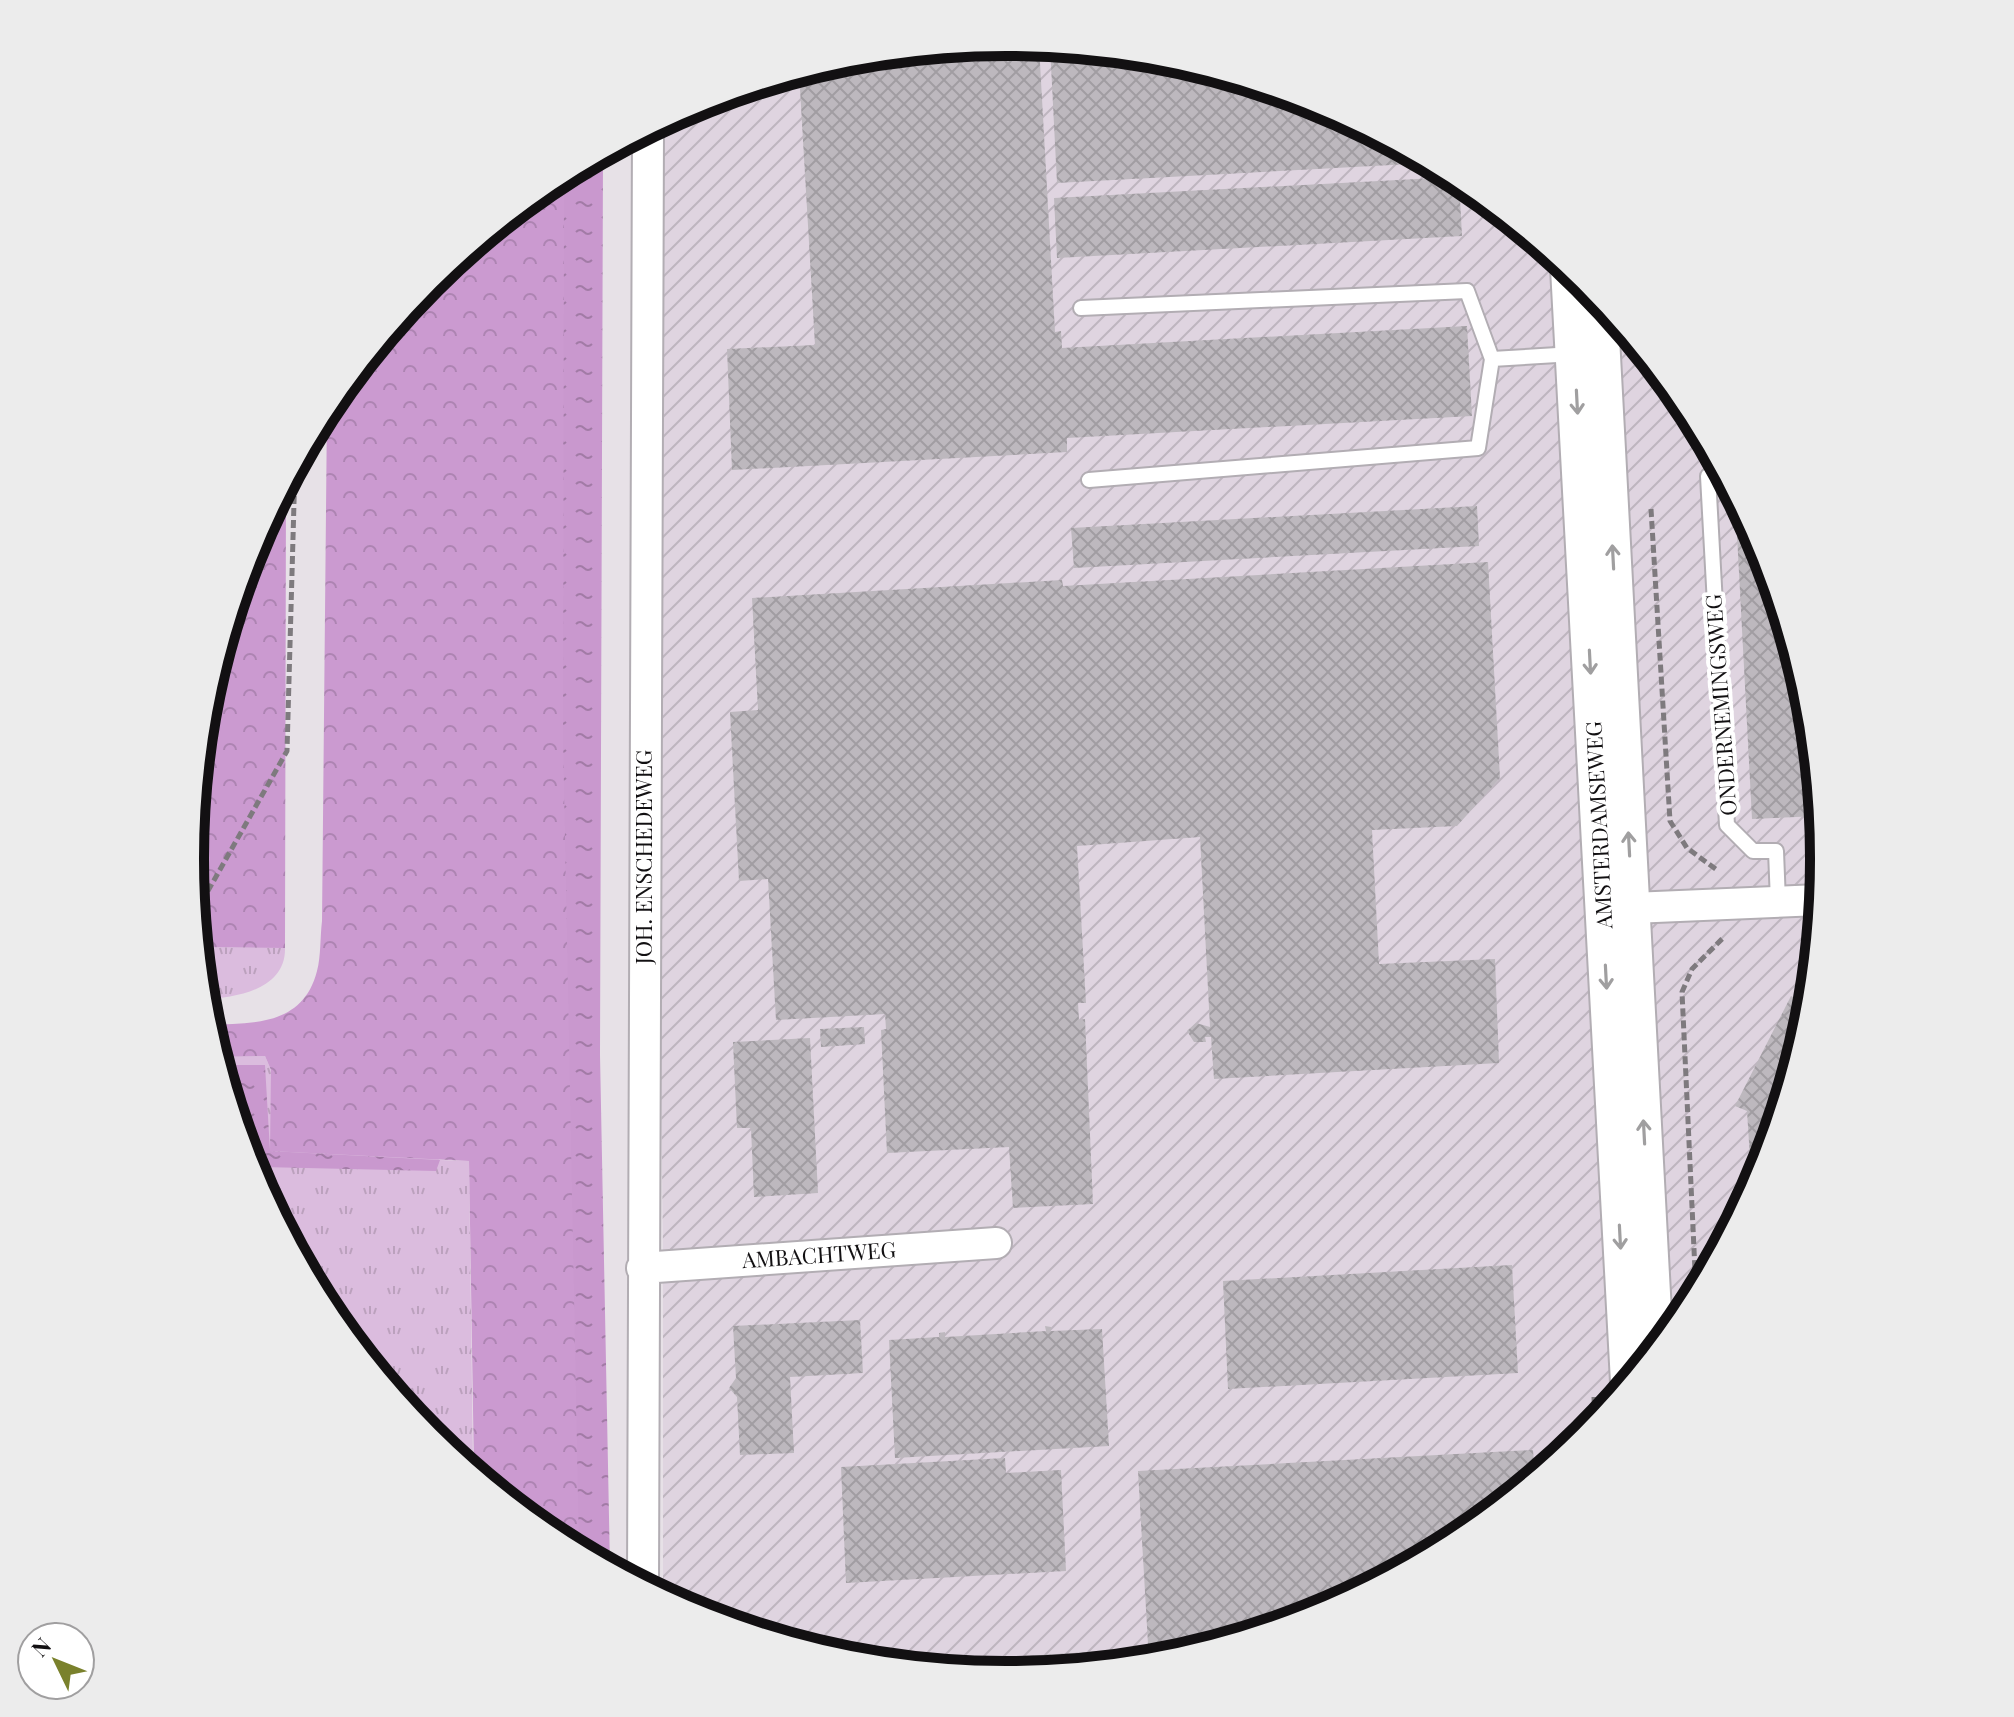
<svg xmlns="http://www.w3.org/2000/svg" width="2014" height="1717" viewBox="0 0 2014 1717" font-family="'Playfair Display',serif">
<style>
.industrial{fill:url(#industrial-furrows)}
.grass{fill:url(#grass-tufts)}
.forest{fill:url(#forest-crowns)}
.water{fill:url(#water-ripples)}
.building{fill:url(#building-cross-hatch)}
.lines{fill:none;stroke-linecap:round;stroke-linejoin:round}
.service-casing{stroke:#b2adb3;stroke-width:18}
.minor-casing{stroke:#b2adb3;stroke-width:34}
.tertiary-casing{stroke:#b2adb3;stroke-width:40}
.path{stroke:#7e7a7e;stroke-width:5;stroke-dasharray:8 4;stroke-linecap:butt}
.service{stroke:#fff;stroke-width:14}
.minor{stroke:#fff;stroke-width:30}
.tertiary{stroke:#fff;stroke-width:36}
.oneway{stroke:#a09fa0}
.labels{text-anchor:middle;stroke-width:8;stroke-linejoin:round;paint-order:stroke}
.street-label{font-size:22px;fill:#121012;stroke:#fff}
.rim{fill:none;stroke:#121012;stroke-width:10}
</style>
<defs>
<pattern id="industrial-furrows" width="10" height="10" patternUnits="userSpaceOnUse" patternTransform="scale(2)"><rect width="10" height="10" fill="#dfd4e0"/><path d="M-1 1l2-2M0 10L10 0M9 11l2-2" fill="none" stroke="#beb5bf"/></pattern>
<pattern id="grass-tufts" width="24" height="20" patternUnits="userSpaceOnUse" patternTransform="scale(2)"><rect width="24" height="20" fill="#dbbcde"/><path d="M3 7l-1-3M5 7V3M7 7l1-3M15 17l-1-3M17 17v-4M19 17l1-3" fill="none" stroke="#bba1bd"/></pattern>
<pattern id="forest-crowns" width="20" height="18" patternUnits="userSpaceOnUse" patternTransform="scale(2)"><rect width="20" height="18" fill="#cb9ad0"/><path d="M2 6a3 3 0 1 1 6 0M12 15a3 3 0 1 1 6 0" fill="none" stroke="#ad84b2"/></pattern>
<pattern id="water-ripples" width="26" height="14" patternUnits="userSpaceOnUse" patternTransform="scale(2)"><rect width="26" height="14" fill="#c998ce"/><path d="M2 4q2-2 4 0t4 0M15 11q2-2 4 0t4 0" fill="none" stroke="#a27ba6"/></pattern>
<pattern id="building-cross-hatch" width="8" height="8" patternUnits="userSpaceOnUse" patternTransform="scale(2)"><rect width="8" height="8" fill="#bdb8be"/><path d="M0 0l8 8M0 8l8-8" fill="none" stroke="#a19da2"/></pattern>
</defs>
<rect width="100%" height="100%" fill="#e7e1e7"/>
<!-- industrial -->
<path class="industrial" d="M1007 42 1167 58 1320 104 1461 180 1585 281 1686 405 1762 546 1808 700 1823 859 1808 1018 1761 1171 1686 1312 1584 1436 1460 1538 1319 1613 1166 1659 1007 1675 847 1659 694 1613 663 1596V1252L650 128 695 104 848 58Z"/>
<!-- grass -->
<path class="grass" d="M199 947 285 948C286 989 237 998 204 999Z
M265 1056 271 1070 440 1160 469 1161 473 1462H462L429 1436 328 1312 252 1171 218 1057Z"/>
<!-- forest -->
<path class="forest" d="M586 162 594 1559 553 1537 474 1472 469 1161 270 1151 271 1070 265 1056 218 1057 209 1025C253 1023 303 1026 317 971 321 956 320 937 322 921L327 408 430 281 554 179Z
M286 484 285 948 199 947 191 858 206 699 253 546Z"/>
<!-- water -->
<path class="water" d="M603 153 600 1055 610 1568 579 1551 563 737 564 174Z
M220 1065H265L270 1151 440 1160 436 1171 262 1167 261 1187 239 1126V1095H229Z"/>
<!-- building -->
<path class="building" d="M1007 42 1039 45 1055 332 1061 331 1062 348 1467 326 1472 416 1067 438V452L732 470 727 349 815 345 799 72 848 58Z
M1050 46 1167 58 1320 104 1429 163 1057 183Z
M1455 177 1459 179 1462 236 1057 258 1054 198Z
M1727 481 1762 546 1808 700 1819 816 1752 819 1736 516H1729Z
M1477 506 1479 546 1074 568 1071 528Z
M1488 562 1500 778 1457 826 1372 830 1379 964 1495 959 1499 1063 1214 1079 1211 1037H1205L1206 1042H1194L1187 1031 1196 1023 1210 1027 1200 837 1077 846 1086 1003H1078L1079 1020 1085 1019 1093 1204 1013 1208 1009 1147 887 1153 881 1030 886 1029 885 1014 776 1020 768 879 739 881 730 712 758 710 752 598 1062 580 1063 586Z
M1791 996 1809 1005 1808 1018 1766 1157 1750 1158 1747 1111 1735 1106Z
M864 1027 865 1044 821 1047 820 1029Z
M810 1038 818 1193 754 1197 751 1128H737L733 1042Z
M1512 1265 1518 1373 1228 1389 1223 1281Z
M860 1320 863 1373 790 1377 794 1453 740 1455 737 1397 729 1388 736 1378 733 1326Z
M1045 1326 1051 1327V1331L1102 1329 1109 1446 895 1458 889 1340 939 1337V1333L945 1332V1337L1046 1331Z
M1533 1450 1535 1477 1494 1510 1480 1511V1521L1460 1538 1319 1613 1166 1659 1149 1661 1138 1471Z
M1005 1458 1006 1473 1061 1470 1066 1571 846 1583 841 1467Z
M1105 1651 1106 1665 1007 1675 898 1664Z"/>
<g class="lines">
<defs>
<path id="service" d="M1081 308 1467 291 1492 359 1574 354
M1708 476 1727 825 1753 851H1776L1778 902
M1089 480 1478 448 1492 359"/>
<path id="minor" d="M1632 908 1819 900
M642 1268 996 1243
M643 1585 648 129"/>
<path id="tertiary" d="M1569 268 1629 1382
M1599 300 1655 1350"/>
</defs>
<!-- service casing -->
<use href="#service" class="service-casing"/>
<!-- minor casing -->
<use href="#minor" class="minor-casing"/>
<!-- tertiary casing -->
<use href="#tertiary" class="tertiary-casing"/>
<!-- path -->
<path class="path" d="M1651 509 1670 821 1687 848 1717 870
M196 912 287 751 295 467
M1696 1292 1682 992 1692 969 1724 937
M1594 1397 1595 1423"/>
<!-- service -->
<use href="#service" class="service"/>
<!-- minor -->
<use href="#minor" class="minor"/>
<!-- tertiary -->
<use href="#tertiary" class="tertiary"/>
</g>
<!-- one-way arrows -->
<defs><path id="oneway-shaft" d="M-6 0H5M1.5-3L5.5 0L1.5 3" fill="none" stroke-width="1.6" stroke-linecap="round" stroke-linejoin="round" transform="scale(2)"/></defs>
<g class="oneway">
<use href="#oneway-shaft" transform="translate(1577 402) rotate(87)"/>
<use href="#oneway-shaft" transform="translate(1613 557) rotate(-93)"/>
<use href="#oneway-shaft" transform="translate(1590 662) rotate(87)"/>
<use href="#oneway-shaft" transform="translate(1629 844) rotate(-93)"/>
<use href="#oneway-shaft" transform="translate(1606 977) rotate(87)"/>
<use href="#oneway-shaft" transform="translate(1644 1132) rotate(-93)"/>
<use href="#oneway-shaft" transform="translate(1620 1237) rotate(87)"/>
</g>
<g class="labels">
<!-- street labels -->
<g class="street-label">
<text transform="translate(1721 705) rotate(-94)" y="8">ONDERNEMINGSWEG</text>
<text transform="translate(1599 825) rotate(-93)" y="8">AMSTERDAMSEWEG</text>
<text transform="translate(644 857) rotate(-90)" y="8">JOH. ENSCHEDEWEG</text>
<text transform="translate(819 1255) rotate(-4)" y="8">AMBACHTWEG</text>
</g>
</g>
<!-- crop -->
<path d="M0 0H2014V1717H0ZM1006 56H1008A802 802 0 0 1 1810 858V859A802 802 0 0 1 1008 1661H1006A802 802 0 0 1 204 859V858A802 802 0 0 1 1006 56Z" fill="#ececec" fill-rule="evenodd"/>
<path class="rim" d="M1006 56H1008A802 802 0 0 1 1810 858V859A802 802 0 0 1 1008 1661H1006A802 802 0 0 1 204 859V858A802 802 0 0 1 1006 56Z"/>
<!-- north arrow -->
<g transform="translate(56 1661) rotate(313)"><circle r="38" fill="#ffffff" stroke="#a09fa0" stroke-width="2"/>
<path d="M0-6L14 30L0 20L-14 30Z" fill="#7a812c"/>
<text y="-12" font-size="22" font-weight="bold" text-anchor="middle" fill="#121012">N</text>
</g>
</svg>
